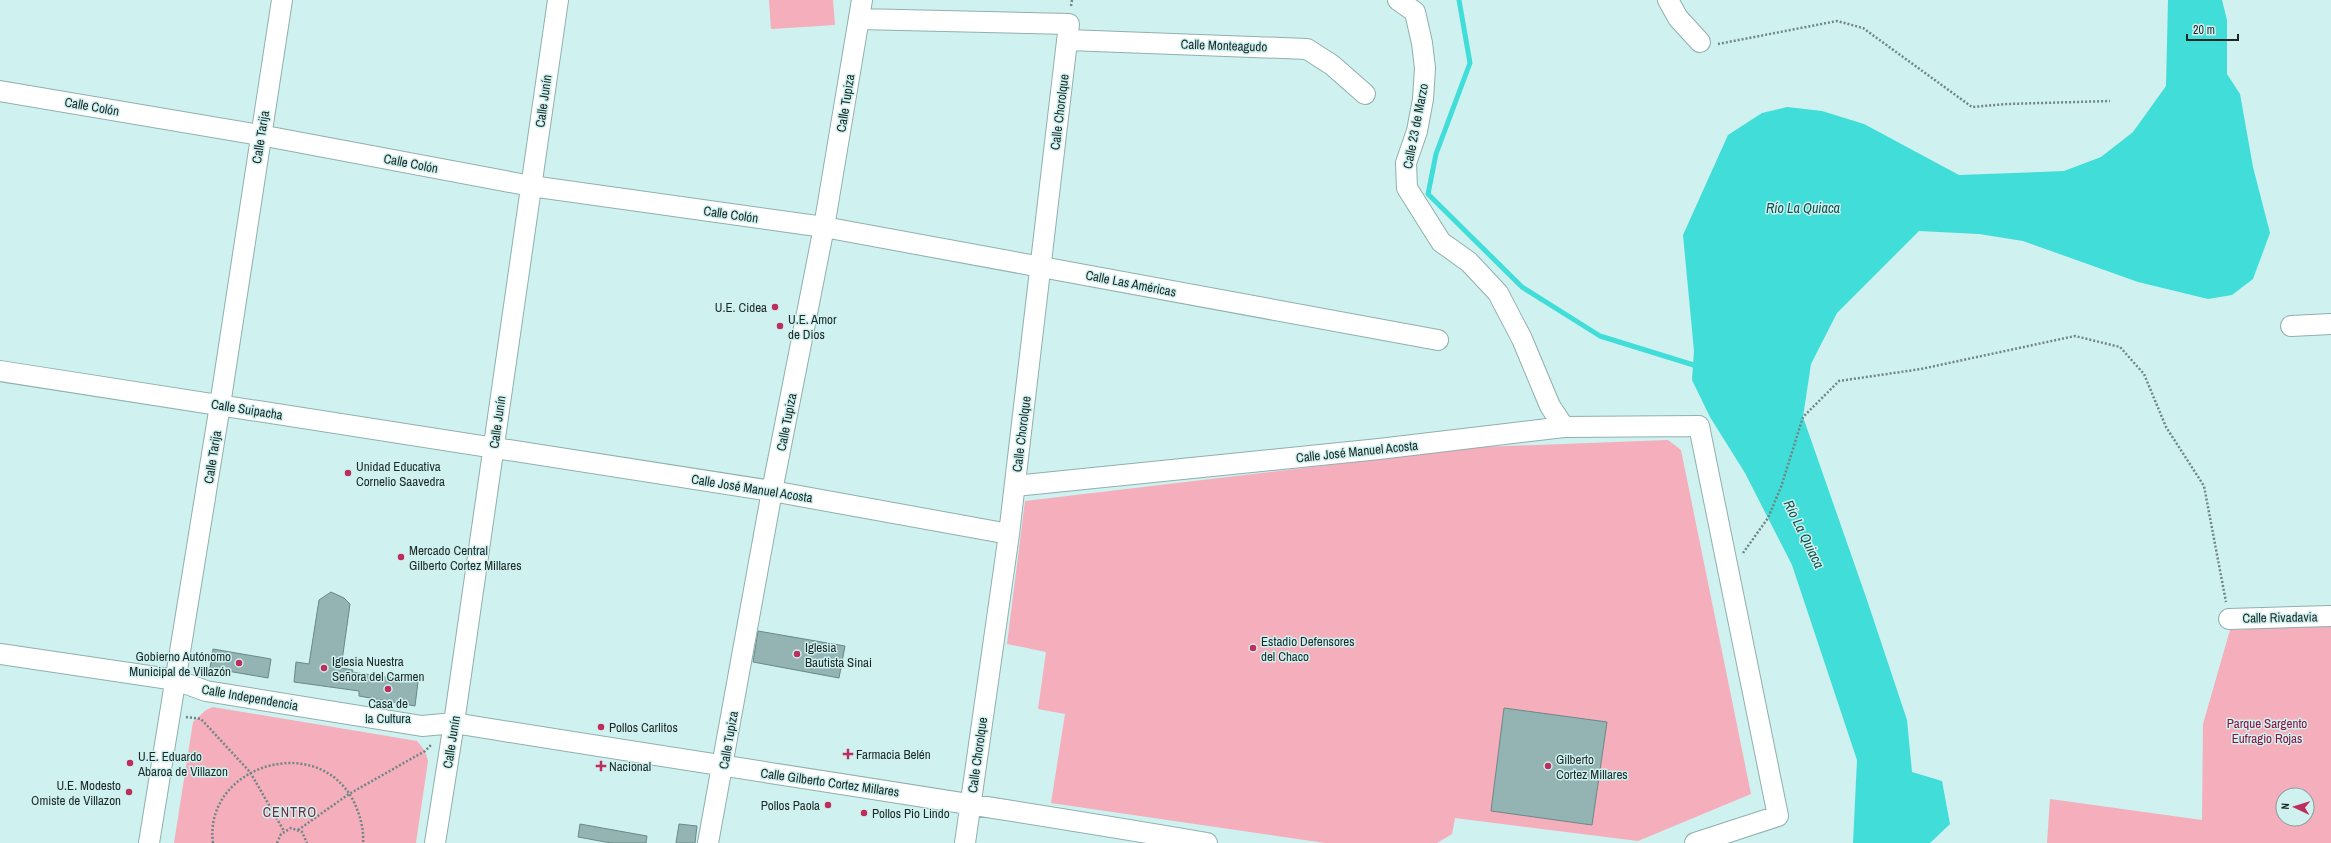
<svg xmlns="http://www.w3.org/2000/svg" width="2331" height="843" viewBox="0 0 2331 843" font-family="'Archivo Narrow',sans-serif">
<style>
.green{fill:#f5aebb;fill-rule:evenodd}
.water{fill:#41ddd8}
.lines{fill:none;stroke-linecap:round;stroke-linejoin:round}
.stream{stroke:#41ddd8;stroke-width:5}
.building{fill:#93b4b2;stroke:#698987}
.minor-casing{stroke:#8fb0ad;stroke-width:22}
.path{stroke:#6f8685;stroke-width:2.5;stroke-dasharray:2 2;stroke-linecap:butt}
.minor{stroke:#fff;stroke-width:20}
.poi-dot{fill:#bd2e5c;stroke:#cff1ef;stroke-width:1.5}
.labels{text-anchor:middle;stroke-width:3;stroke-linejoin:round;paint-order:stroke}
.street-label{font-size:13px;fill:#1b2827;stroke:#cff1ef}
.poi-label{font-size:13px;fill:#1b2827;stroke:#cff1ef;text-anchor:start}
.park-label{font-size:13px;fill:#8d133f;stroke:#cff1ef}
.water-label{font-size:14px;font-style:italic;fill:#0d504d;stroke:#cff1ef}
.neighbourhood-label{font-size:14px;letter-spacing:1px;fill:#732d3f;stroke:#cff1ef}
</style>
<rect width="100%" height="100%" fill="#cff1ef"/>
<!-- green -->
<path class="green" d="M769 0H833L835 25 771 29Z
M1668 440 1681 450 1751 794 1638 841 1455 818 1452 834 1437 843H1325L1051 803 1065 714 1038 709 1046 652 1007 644 1025 501 1482 447Z
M2331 625V843H2047L2050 799 2202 820 2203 724 2230 630ZM2283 795H2307V819H2283Z
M213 707 417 741 425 751 428 761 416 843H174L193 722 206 710Z"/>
<!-- water -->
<path class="water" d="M2168 0H2222L2227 20V74L2240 94 2253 167 2270 233 2253 279 2232 295 2208 299 2138 282 2023 241 1979 234 1919 231 1837 313 1811 364 1803 417 1867 600 1907 720 1912 772 1942 781 1950 824 1930 843H1853L1857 760 1792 565 1745 473 1710 417 1692 380 1694 351 1683 235 1728 135 1762 113 1787 107 1822 111 1864 124 1959 175 2064 171 2101 157 2133 132 2166 86Z"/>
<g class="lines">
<!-- stream -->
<path class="stream" d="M1459 0 1470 63 1436 154 1428 194 1522 287 1600 336 1700 367"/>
</g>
<!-- building -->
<path class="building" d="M331 592 344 598 350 604 341 668 353 670 352 672 418 682 415 706 359 696V691L294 682 296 662 309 664 319 600Z
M758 631 845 646 839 678 753 662Z
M213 649 271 659 268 678 210 668Z
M1504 708 1607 722 1592 825 1491 811Z
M580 824 647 836 646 843H611L578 837Z
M679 824 697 826 695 843H676Z"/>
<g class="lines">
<defs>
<path id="minor" d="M1398 0 1415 12 1422 43 1425 68 1423 99 1417 131 1406 163 1407 188 1441 242 1469 262 1498 293 1522 339 1550 406 1564 427
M1668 0 1678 18 1700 42
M859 19 1069 24 1009 534 965 843
M1068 40 1307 49 1332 65 1365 94
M0 91 260 135 531 186 824 227 1438 340
M2291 326 2331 324
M0 371 772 491 1009 534
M1015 486 1379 449 1564 427 1699 426 1778 816 1695 843
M2229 619 2331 616
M0 654 176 680 206 691 422 726 454 723C705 764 956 800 1207 843
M149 843 220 405 282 0
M435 843 454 723 558 0
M708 843 772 491 824 227 862 0"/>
</defs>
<!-- minor casing -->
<use href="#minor" class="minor-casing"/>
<!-- path -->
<path class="path" d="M1071 6 1072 0
M1718 44 1837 21 1863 28 1972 107 2007 104 2110 101
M1743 553 1768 518 1781 487 1803 417 1839 381 1921 369 2075 336 2120 347 2144 374 2166 427 2204 486 2226 602
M186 717 201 719 250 772 284 831
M298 830 349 794 425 751 432 744
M213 843C203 766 318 730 354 802 360 815 364 829 363 843
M277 843 281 834 291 828 302 832 307 843"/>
<!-- minor -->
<use href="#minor" class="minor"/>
</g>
<!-- markers -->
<g class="poi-dot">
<circle cx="775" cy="307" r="4"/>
<circle cx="780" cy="326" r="4"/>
<circle cx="348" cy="473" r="4"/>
<circle cx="401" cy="557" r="4"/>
<circle cx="1253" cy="648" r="4"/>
<circle cx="797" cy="654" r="4"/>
<circle cx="239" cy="663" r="4"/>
<circle cx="324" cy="668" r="4"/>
<circle cx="388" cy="689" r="4"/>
<circle cx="601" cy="727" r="4"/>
<path d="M846 748h4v4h4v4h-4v4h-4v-4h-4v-4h4z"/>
<circle cx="130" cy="763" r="4"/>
<path d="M599 760h4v4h4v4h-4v4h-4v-4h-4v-4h4z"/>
<circle cx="1548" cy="766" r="4"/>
<circle cx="129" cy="792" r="4"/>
<circle cx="828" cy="805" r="4"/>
<circle cx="864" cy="813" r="4"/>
</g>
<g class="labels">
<!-- street labels -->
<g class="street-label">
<text transform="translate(1224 45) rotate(2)" y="5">Calle Monteagudo</text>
<text transform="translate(543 101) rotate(-82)" y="5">Calle Junín</text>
<text transform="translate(845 103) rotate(-81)" y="5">Calle Tupiza</text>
<text transform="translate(92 106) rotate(10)" y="5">Calle Colón</text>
<text transform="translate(1059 112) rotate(-83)" y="5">Calle Chorolque</text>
<text transform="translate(1415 126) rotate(-79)" y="5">Calle 23 de Marzo</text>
<text transform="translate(260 137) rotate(-81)" y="5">Calle Tarija</text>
<text transform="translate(411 163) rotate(11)" y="5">Calle Colón</text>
<text transform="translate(731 214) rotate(8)" y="5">Calle Colón</text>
<text transform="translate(1131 283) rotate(11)" y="5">Calle Las Américas</text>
<text transform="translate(247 409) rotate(9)" y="5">Calle Suipacha</text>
<text transform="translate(497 422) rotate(-82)" y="5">Calle Junín</text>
<text transform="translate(786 422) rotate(-79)" y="5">Calle Tupiza</text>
<text transform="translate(1021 434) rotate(-83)" y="5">Calle Chorolque</text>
<text transform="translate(1357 451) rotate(-6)" y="5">Calle José Manuel Acosta</text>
<text transform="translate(212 457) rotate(-81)" y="5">Calle Tarija</text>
<text transform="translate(752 488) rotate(9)" y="5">Calle José Manuel Acosta</text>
<text transform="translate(2280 617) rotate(-1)" y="5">Calle Rivadavia</text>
<text transform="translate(250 697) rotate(10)" y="5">Calle Independencia</text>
<text transform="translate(728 740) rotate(-80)" y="5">Calle Tupiza</text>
<text transform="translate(451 742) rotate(-81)" y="5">Calle Junín</text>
<text transform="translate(977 755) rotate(-82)" y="5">Calle Chorolque</text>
<text transform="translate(830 782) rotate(8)" y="5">Calle Gilberto Cortez Millares</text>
</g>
<!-- poi labels -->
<g class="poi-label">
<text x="767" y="312" text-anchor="end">U.E. Cidea</text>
<text x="788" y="324">U.E. Amor<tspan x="788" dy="15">de Dios</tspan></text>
<text x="356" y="471">Unidad Educativa<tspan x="356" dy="15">Cornelio Saavedra</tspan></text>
<text x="409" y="555">Mercado Central<tspan x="409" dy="15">Gilberto Cortez Millares</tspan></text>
<text x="1261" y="646">Estadio Defensores<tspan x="1261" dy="15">del Chaco</tspan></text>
<text x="805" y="652">Iglesia<tspan x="805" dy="15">Bautista Sinai</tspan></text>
<text x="231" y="661" text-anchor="end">Gobierno Autónomo<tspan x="231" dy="15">Municipal de Villazón</tspan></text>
<text x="332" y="666">Iglesia Nuestra<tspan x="332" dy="15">Señora del Carmen</tspan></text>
<text x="388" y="708" text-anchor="middle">Casa de<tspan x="388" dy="15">la Cultura</tspan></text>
<text x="609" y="732">Pollos Carlitos</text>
<text x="856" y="759">Farmacia Belén</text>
<text x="138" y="761">U.E. Eduardo<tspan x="138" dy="15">Abaroa de Villazon</tspan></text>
<text x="1556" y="764">Gilberto<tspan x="1556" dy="15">Cortez Millares</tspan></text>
<text x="609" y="771">Nacional</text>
<text x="121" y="790" text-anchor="end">U.E. Modesto<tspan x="121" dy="15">Omiste de Villazon</tspan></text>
<text x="820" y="810" text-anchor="end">Pollos Paola</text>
<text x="872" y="818">Pollos Pio Lindo</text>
</g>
<!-- park labels -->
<g class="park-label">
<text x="2267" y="728">Parque Sargento<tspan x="2267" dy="15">Eufragio Rojas</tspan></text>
</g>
<!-- water labels -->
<g class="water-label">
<text x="1803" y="213">Río La Quiaca</text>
<text transform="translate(1804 534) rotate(64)" y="5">Río La Quiaca</text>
</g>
<!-- neighbourhood labels -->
<g class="neighbourhood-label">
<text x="290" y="817">CENTRO</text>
</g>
</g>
<!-- north arrow -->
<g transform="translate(2295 807) rotate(274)"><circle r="19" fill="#cff1ef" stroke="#87a19f"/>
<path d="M0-3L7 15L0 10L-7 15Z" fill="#bd2e5c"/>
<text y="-6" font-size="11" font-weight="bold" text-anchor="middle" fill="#1b2827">N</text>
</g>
<!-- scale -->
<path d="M2187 34v6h51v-6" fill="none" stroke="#1b2827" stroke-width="2"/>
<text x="2193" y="34" font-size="12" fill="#1b2827" stroke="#cff1ef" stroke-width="3" paint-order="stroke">20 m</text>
</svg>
